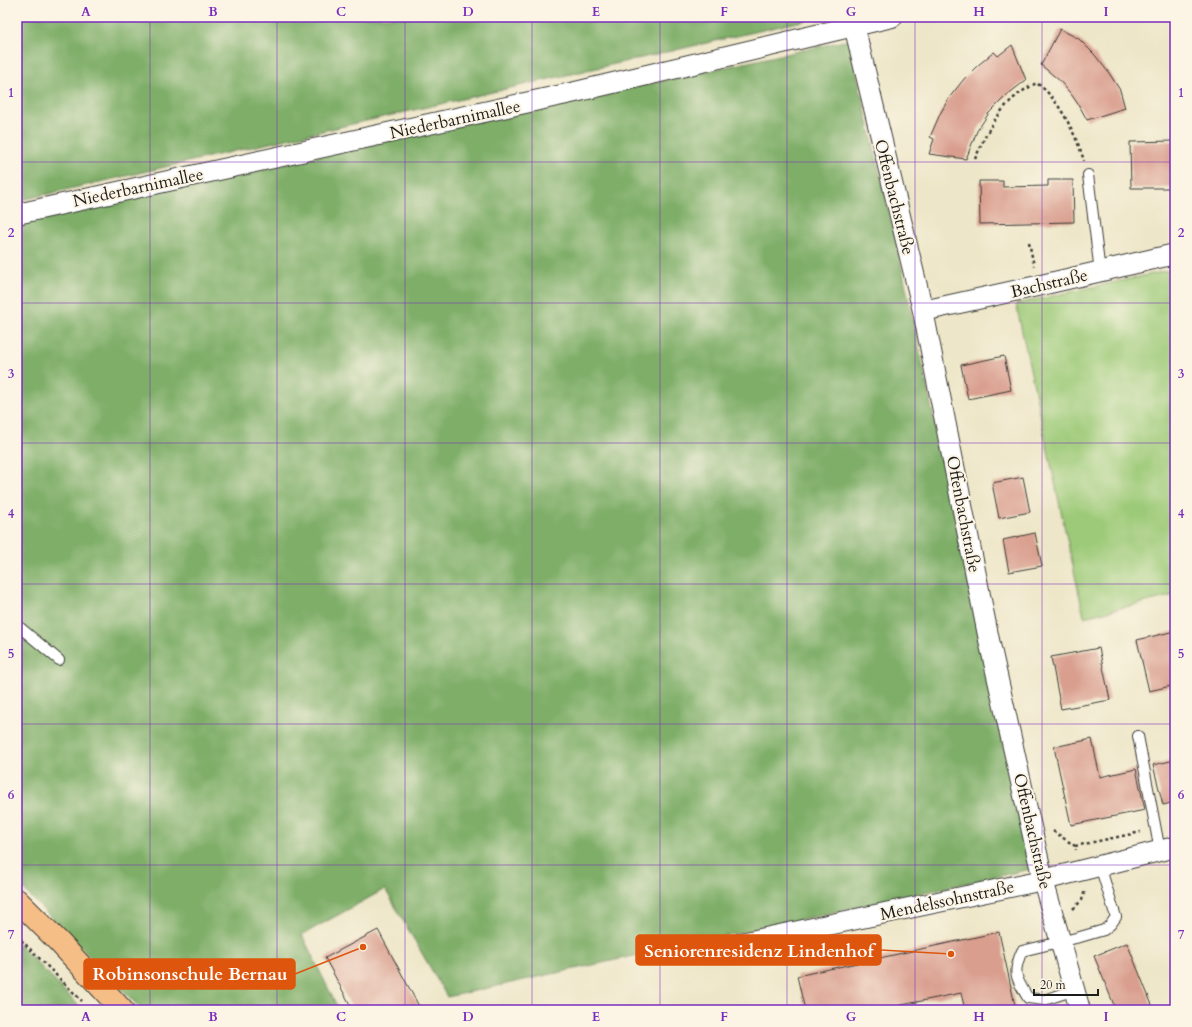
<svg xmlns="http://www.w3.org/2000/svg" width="1192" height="1027" viewBox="0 0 1192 1027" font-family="Cardo,serif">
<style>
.green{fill:#9dca78;stroke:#5c734a}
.forest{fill:#7eae68;stroke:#4d6542}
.building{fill:#d99e8e}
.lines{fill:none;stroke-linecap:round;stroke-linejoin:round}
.lane-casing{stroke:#3b3a36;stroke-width:12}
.street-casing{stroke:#3b3a36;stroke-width:22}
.primary-casing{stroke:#3b3a36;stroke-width:24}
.path{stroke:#3b3a36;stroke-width:2.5;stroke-dasharray:3 3;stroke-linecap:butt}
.lane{stroke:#fff;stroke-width:10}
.street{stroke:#fff;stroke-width:20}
.primary{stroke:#f6be87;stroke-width:22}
.grid{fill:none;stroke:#7b2cbf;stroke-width:1;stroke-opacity:0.55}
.labels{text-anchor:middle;stroke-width:4;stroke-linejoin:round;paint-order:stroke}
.street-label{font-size:17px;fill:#1c1c1c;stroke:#fcf5e5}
.leader{fill:none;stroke:#de560d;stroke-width:1.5}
.callout-dot{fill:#de560d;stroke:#fcf5e5;stroke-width:1.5}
.callout{fill:#de560d;stroke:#de560d;stroke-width:1.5}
.callout-label{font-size:18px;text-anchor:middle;font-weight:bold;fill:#fff}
.neatline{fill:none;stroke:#7b2cbf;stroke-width:1.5}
.grid-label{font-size:13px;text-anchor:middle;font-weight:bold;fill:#7b2cbf}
</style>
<rect width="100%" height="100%" fill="#fcf5e5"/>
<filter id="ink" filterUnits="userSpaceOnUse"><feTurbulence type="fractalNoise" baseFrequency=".025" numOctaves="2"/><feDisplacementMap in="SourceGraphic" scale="8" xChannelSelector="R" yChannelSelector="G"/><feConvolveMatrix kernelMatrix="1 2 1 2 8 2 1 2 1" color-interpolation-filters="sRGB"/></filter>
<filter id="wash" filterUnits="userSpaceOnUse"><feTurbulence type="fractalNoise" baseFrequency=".012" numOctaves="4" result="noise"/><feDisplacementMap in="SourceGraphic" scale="16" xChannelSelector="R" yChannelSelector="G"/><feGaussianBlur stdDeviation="0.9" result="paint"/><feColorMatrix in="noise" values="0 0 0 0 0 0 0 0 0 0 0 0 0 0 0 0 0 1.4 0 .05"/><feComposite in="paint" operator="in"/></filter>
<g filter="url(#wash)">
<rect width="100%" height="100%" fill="#ede6c8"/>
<!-- green -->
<path class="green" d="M1175 269V595L1084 617 1016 304Z"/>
<!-- forest -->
<path class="forest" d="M17 17H820L17 201Z
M849 40 901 264 983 650 1031 869 447 997 385 889 302 935 339 1010H142L17 883V222Z
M17 942 83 1010H17Z"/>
<g id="blocks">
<!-- building -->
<path class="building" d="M1060 29 1079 39 1094 54 1109 73 1120 90 1125 108 1087 120 1080 107 1071 94 1060 81 1041 65Z
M1012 45 1026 80 1007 95 989 113 977 131 966 159 929 154 934 139 930 137 940 114 949 98 964 79 977 66 994 52 998 56Z
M1175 141V188H1131L1130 142Z
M1048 180H1073L1074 222 980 224 979 181H1003V187L1048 186Z
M1004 356 1011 390 968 399 961 365Z
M1023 477 1030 512 999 518 992 483Z
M1035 533 1042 566 1009 572 1003 540Z
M1175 631V685L1149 691 1137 640Z
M1099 648 1110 700 1061 709 1051 657Z
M1092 739 1100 777 1136 769 1145 810 1071 825 1054 747Z
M1175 760V802L1163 805 1153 765Z
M378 930 421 1010H353L325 958Z
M999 932 1016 1010H965L961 993 877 1010H805L797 976Z
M1127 943 1154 1010H1116L1094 956Z"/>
</g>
</g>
<g filter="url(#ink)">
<use href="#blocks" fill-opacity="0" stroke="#3b3a36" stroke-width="1"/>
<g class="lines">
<defs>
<path id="lane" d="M1088 175 1100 272
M17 625 59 660
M1138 736 1160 851
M1075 990 1044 1000 1028 998C1016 979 1012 973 1022 951L1080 937 1104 930 1111 924 1116 917 1100 866"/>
<path id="street" d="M852 17 923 311 989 640 1043 880 1080 1010
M17 214 571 93 892 17
M923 311 1037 286 1175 254
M741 943 1043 880 1175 847"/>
<path id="primary" d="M17 900 59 942 122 1010"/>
</defs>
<!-- lane casing -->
<use href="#lane" class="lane-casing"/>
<!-- street casing -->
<use href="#street" class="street-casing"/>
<!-- primary casing -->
<use href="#primary" class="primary-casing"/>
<!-- path -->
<path class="path" d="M975 159C985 136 995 114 1015 97 1021 91 1029 88 1036 83 1058 96 1077 137 1084 161
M1029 242 1034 266
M1053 831 1075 846 1076 850
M1075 846 1141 832
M1073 909 1082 900 1085 890
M17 936 82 1001"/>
<!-- lane -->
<use href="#lane" class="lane"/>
<!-- street -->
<use href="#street" class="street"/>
<!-- primary -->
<use href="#primary" class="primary"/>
</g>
</g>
<!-- grid -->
<path class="grid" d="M150 17V1010M277 17V1010M405 17V1010M532 17V1010M660 17V1010M787 17V1010M915 17V1010M1042 17V1010M17 162H1175M17 303H1175M17 443H1175M17 584H1175M17 724H1175M17 865H1175"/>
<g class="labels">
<!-- street labels -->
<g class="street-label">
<text transform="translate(455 119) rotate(-12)" y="6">Niederbarnimallee</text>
<text transform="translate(138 187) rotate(-12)" y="6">Niederbarnimallee</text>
<text transform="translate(895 197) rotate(76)" y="6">Offenbachstraße</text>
<text transform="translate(1049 283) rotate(-13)" y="6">Bachstraße</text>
<text transform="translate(964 514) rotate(79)" y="6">Offenbachstraße</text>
<text transform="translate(1033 831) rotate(77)" y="6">Offenbachstraße</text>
<text transform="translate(947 900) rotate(-12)" y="6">Mendelssohnstraße</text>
</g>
</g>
<!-- callouts -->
<path class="leader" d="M951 954L881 950M363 947L295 974"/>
<g class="callout-dot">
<circle cx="951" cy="954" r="4"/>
<circle cx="363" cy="947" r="4"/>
</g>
<g class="callout">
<rect x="636" y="935" width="245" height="30" rx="4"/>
<rect x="84" y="959" width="211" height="30" rx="4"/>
</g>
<g class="callout-label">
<text x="759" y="957">Seniorenresidenz Lindenhof</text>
<text x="190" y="980">Robinsonschule Bernau</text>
</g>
<!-- margin -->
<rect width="1192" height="1027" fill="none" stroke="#fcf5e5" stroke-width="44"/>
<!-- scale -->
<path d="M1034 989v6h64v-6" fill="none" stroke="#1c1c1c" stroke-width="2"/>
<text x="1040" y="989" font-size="12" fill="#1c1c1c" stroke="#fcf5e5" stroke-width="3" paint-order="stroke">20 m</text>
<rect x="22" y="22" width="1148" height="983" class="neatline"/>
<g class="grid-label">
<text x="86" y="16">A</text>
<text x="213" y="16">B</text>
<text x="341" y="16">C</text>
<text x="468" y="16">D</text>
<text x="596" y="16">E</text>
<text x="724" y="16">F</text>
<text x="851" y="16">G</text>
<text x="979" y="16">H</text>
<text x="1106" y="16">I</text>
<text x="11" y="97">1</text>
<text x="1181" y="97">1</text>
<text x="11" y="237">2</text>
<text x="1181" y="237">2</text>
<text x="11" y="378">3</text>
<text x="1181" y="378">3</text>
<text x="11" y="518">4</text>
<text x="1181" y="518">4</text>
<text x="11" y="658">5</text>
<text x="1181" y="658">5</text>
<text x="11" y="799">6</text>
<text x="1181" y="799">6</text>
<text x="11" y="939">7</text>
<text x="1181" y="939">7</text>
<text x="86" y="1021">A</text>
<text x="213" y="1021">B</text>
<text x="341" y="1021">C</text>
<text x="468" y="1021">D</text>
<text x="596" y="1021">E</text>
<text x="724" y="1021">F</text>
<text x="851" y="1021">G</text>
<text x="979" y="1021">H</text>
<text x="1106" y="1021">I</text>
</g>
</svg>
